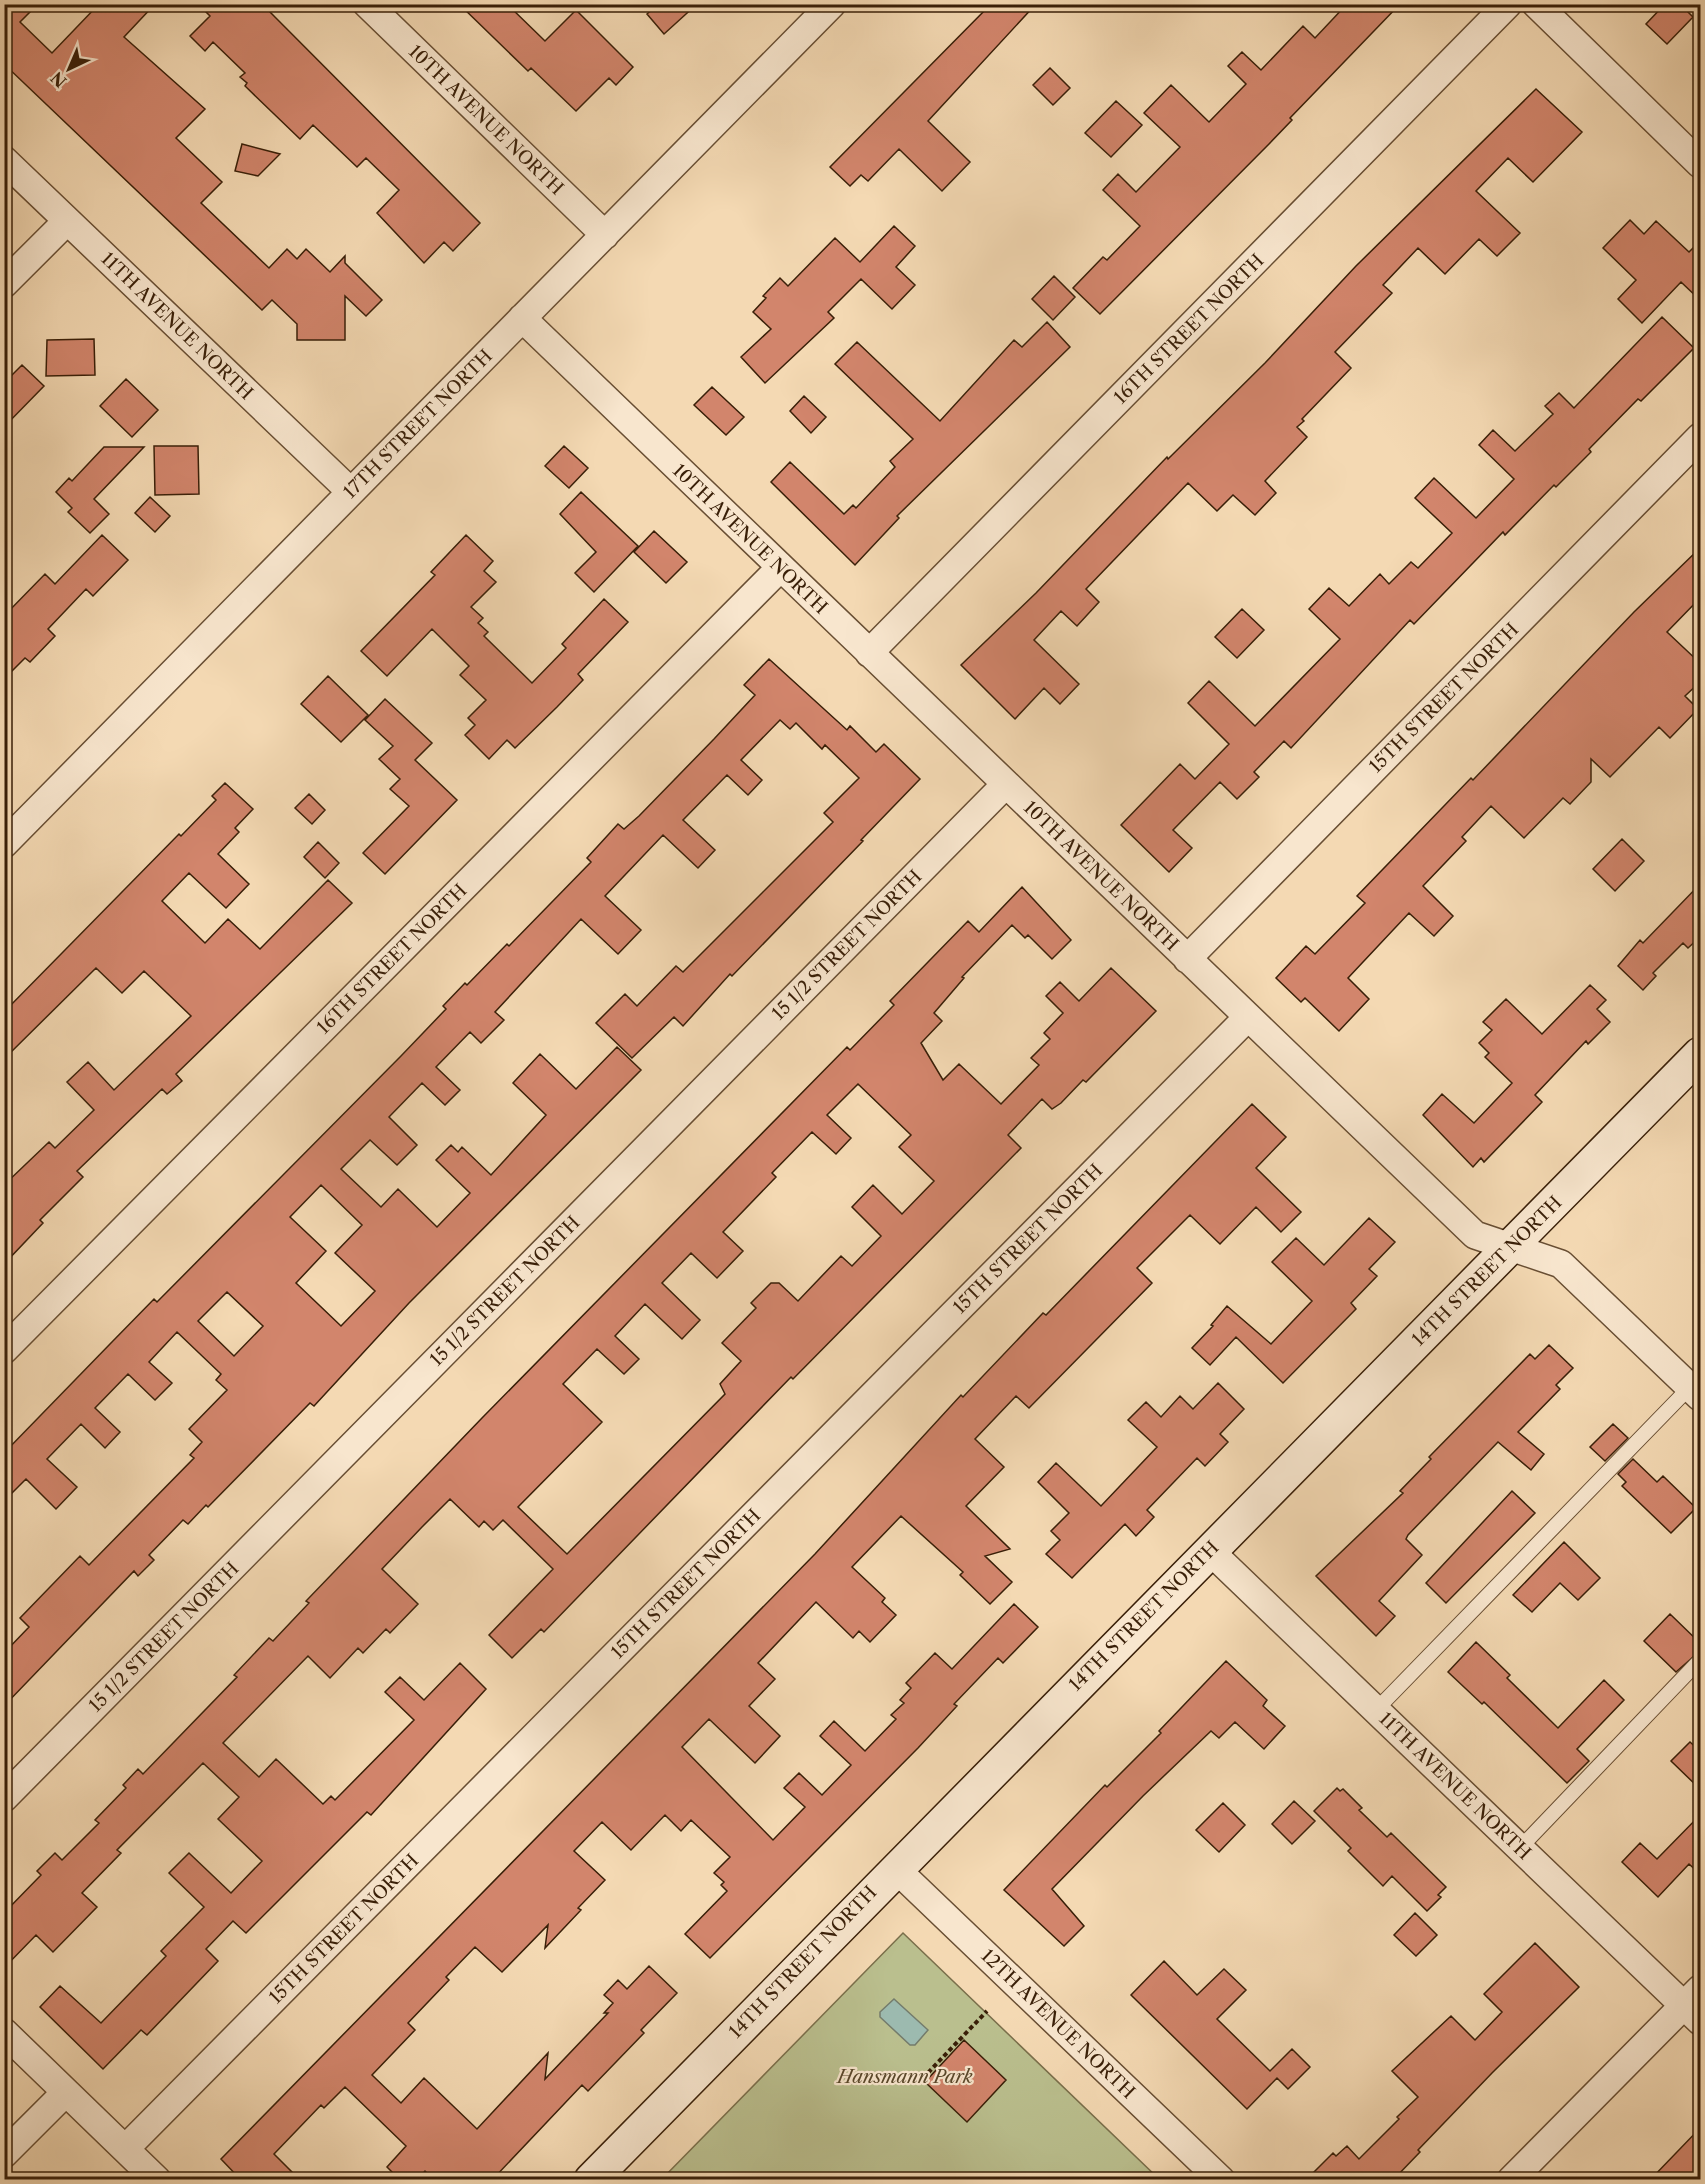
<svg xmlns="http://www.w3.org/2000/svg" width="1705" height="2184" viewBox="0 0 1705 2184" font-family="'Libre Caslon Text',serif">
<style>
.green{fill:#babf8e;stroke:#7a6f4b;stroke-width:1.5}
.water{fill:#9cbaaf;stroke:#747c6c;stroke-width:1.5}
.building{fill:#d2856c;stroke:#391f08;stroke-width:1.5;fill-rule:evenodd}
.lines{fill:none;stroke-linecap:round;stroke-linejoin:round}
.lane-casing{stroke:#684e33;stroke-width:16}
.street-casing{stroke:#684e33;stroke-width:30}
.secondary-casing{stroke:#391f08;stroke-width:36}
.path{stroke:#391f08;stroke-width:4;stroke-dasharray:4.5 3;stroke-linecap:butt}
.lane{stroke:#f8e6ce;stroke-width:14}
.street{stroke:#f8e6ce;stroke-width:27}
.secondary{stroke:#f8e6ce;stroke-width:33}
.labels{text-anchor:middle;stroke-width:4.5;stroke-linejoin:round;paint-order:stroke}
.street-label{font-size:18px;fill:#391f08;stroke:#f8e6ce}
.park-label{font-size:18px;font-style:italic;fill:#59472a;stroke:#f8e6ce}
</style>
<rect width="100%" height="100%" fill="#f4d9b3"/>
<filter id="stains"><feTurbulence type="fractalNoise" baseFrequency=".00333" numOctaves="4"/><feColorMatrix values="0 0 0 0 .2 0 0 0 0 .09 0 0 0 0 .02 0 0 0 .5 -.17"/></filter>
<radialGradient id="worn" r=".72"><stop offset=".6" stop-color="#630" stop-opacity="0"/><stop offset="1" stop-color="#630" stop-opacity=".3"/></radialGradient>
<!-- green -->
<path class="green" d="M903 1933 1159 2179 661 2180Z"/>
<!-- water -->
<path class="water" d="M894 1999 928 2030 915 2045H910L880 2017V2012Z"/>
<!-- building -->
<path class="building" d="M4 4H38L20 22 52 53 99 4H155L124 37 205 109 176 138 222 182 201 203 269 268 287 249 297 259 306 249 330 272 345 256V263L382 300 366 316 345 296V340H297V324L272 300 262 310 4 64Z
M198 4H262L480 223 453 251 444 242 424 263 377 213 399 190 366 158 357 167 313 125 300 139 245 86 247 83 240 77 245 73 213 42 205 51 190 36 210 16Z
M459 4H507L545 41 576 10 633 67 616 85 609 78 576 111 531 68 528 71Z
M658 4H697L664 34 647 14Z
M991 4H1036L928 121 970 162 942 191 899 149 868 181 861 175 850 186 830 167Z
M1347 4H1400L1290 118 1292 120 1269 144 1100 314 1073 288 1103 257 1107 260 1140 226 1103 190 1118 174 1136 192 1180 147 1144 113 1171 85 1209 122 1246 84 1228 66 1242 52 1261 70 1303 26 1315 38Z
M1665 4H1680L1693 17 1667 44 1646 24Z
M1050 68 1070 88 1053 105 1033 85Z
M1536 89 1582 132 1533 182 1508 158 1476 191 1520 233 1497 256 1479 239 1445 274 1418 248 1383 285 1392 293 1335 352 1351 368 1302 419 1304 421 1297 427 1307 437 1265 481 1276 493 1255 515 1233 495 1217 511 1188 483 1086 589 1099 602 1077 626 1061 611 1034 640 1079 684 1060 704 1044 688 1015 719 961 665 1036 593 1167 457 1168 459 1265 363 1356 266Z
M1116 101 1142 125 1111 157 1085 133Z
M242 144 280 154 258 176 235 171Z
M1630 220 1644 234 1656 221 1689 252 1701 240V301L1681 282 1642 323 1618 299 1636 280 1603 248Z
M894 226 915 246 896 267 915 285 892 309 861 279 828 312 834 318 765 383 741 357 771 329 753 312 766 298 763 296 780 278 788 286 835 238 860 262Z
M1054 276 1075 297 1053 320 1032 299Z
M1662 317 1694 348 1641 401 1638 399 1589 449 1591 452 1556 487 1554 485 1505 535 1503 532 1414 624 1410 620 1291 748 1284 741 1254 772 1259 777 1237 799 1220 782 1173 830 1192 848 1169 872 1121 825 1180 764 1195 779 1229 744 1188 703 1209 681 1255 726 1340 639 1309 609 1329 588 1349 606 1380 574 1389 584 1411 562 1418 568 1452 533 1415 498 1434 478 1476 518 1514 479 1479 445 1493 430 1515 451 1553 414 1545 406 1559 393 1574 408Z
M1047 322 1070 347 897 516 899 518 855 565 771 482 790 462 844 514 853 505 856 508 895 467 890 461 913 439 835 364 857 342 940 421 1014 340 1022 347Z
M94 339 95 375 46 376 47 340Z
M22 365 44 386 4 427V383Z
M126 379 158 410 132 437 100 406Z
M712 387 744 417 726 435 694 405Z
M804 396 826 417 811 433 790 411Z
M154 446H198L199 494 155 495Z
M564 446 588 468 569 488 545 466Z
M104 447H144L94 499 109 514 90 533 68 512 72 508 56 492 69 478 72 481Z
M581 492 638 546 594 592 575 573 596 552 560 514Z
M150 497 170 516 155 532 135 513Z
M654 531 687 562 666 583 634 552Z
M102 535 128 560 93 596 86 589 48 629 55 636 30 662 25 658 4 679V616L45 574 55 584Z
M466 535 493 561 484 571 496 582 471 607 483 618 478 623 488 632 484 636 532 683 566 648 562 644 604 599 628 622 578 674 583 680 557 707 515 748 507 740 489 759 465 735 475 725 468 718 486 700 460 675 469 666 432 629 387 676 361 651 435 575 431 572Z
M1701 547V597L1667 632 1701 664V681L1685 696 1698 709 1670 738 1659 727 1610 777 1591 759V782L1570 804 1563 798 1524 838 1491 806 1462 837 1466 841 1423 886 1453 916 1434 936 1409 913 1348 978 1369 999 1339 1031 1305 998 1301 1002 1276 978 1306 946 1315 954 1365 903 1357 896 1471 778 1473 780 1634 612Z
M1242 609 1264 630 1237 658 1215 637Z
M769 659 847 730 850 726 876 752 884 744 920 779 861 840 863 841 732 976 730 974 683 1026 674 1017 632 1058 596 1023 625 994 637 1006 676 966 683 972 833 822 824 813 859 778 825 745 822 749 796 723 790 729 780 720 741 760 762 780 748 795 727 775 683 820 715 850 698 868 663 835 605 896 641 930 618 954 581 919 495 1012 504 1020 481 1043 470 1032 436 1067 460 1090 445 1105 422 1083 389 1117 417 1145 397 1165 370 1140 341 1169 381 1207 398 1189 437 1227 470 1193 436 1160 451 1145 458 1152 462 1147 491 1175 546 1115 513 1083 540 1054 576 1089 617 1047 641 1070 409 1303 314 1406 310 1403 208 1507 206 1505 188 1524 183 1520 149 1555 154 1560 138 1576 134 1571 4 1706V1653L29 1627 20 1618 80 1556 89 1565 194 1458 190 1455 202 1442 189 1429 227 1390 216 1380 221 1374 177 1332 149 1362 172 1383 155 1400 128 1374 95 1408 120 1432 105 1448 81 1424 47 1459 77 1487 56 1509 26 1479 4 1501V1453L110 1344 154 1299 157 1302 401 1056 446 1009 443 1006 465 983 467 985 507 944 509 946 591 862 587 858 618 824 624 829 639 816 714 739 755 695 744 685ZM321 1185 362 1225 335 1253 375 1291 341 1326 296 1283 326 1251 290 1217ZM227 1292 263 1326 234 1356 198 1321Z
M328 676 368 715 341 742 301 704Z
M385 699 432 743 415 760 457 800 385 874 363 853 409 806 390 789 400 779 379 759 393 746 365 720Z
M225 783 253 809 235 828 239 832 218 854 249 884 226 908 189 873 162 901 205 943 228 919 260 949 328 880 352 903 176 1074 182 1081 167 1094 162 1089 77 1171 83 1177 40 1220 43 1223 4 1264V1185L49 1142 55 1148 94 1110 67 1082 88 1062 114 1090 191 1016 144 971 122 993 96 968 4 1059V1012L179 834 181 836 216 800 212 796Z
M309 794 325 810 312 824 295 808Z
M1622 839 1644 861 1615 891 1593 869Z
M318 842 339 863 325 878 304 857Z
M1701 883V936L1688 948 1683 943 1653 973 1656 976 1643 990 1618 966 1640 940 1643 943Z
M1022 887 1071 940 1052 959 1028 935 1025 938 1012 925 962 977 964 978 934 1013 942 1021 921 1043 943 1080 959 1064 1001 1104 1039 1065 1031 1058 1050 1039 1044 1033 1063 1013 1046 996 1060 982 1079 1001 1111 968 1156 1011 1086 1082 1083 1080 1061 1103 1052 1109 1042 1099 1008 1135 1021 1148 793 1379 791 1377 544 1632 541 1629 512 1658 489 1635 553 1569 503 1520 493 1530 484 1521 479 1527 450 1499 422 1527 382 1569 418 1604 390 1633 386 1629 363 1653 358 1648 330 1678 308 1656 223 1743 259 1777 276 1759 323 1804 331 1796 335 1800 414 1720 385 1692 400 1677 424 1700 460 1663 486 1689 371 1815 367 1812 246 1933 233 1921 206 1949 218 1961 147 2035 141 2030 103 2069 40 2007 60 1986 101 2023 166 1956 161 1951 204 1907 169 1873 189 1853 231 1893 262 1861 218 1819 239 1797 203 1763 117 1850 121 1853 82 1893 97 1907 53 1952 36 1935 4 1968V1913L41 1875 37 1871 55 1853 62 1860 99 1823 95 1820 126 1788 123 1785 138 1769 143 1774 237 1677 234 1675 269 1638 273 1641 309 1603 306 1601 482 1418 847 1047 850 1050 894 1005 890 1001 968 921 979 932ZM858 1084 911 1135 899 1147 934 1181 902 1214 873 1185 852 1207 881 1236 852 1266 841 1256 798 1301 779 1283H771L751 1303 756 1308 722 1343 741 1361 720 1384 725 1394 567 1554 518 1507 602 1422 563 1384 597 1349 624 1374 639 1359 615 1336 645 1304 682 1339 700 1320 662 1283 691 1253 717 1278 743 1251 723 1232 776 1177 772 1173 812 1132 836 1154 851 1138 827 1115Z
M1590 985 1606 1000 1597 1009 1610 1022 1588 1044 1586 1041 1535 1095 1542 1102 1484 1162 1481 1158 1473 1167 1423 1115 1442 1094 1474 1123 1512 1083 1485 1057 1489 1053 1479 1043 1492 1030 1483 1022 1506 999 1542 1034Z
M1252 1104 1286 1137 1256 1168 1301 1212 1281 1232 1256 1207 1220 1244 1190 1215 1137 1268 1152 1283 1029 1408 1016 1396 975 1439 1004 1467 966 1506 1010 1549 985 1556 1012 1582 990 1604 960 1575 963 1572 901 1516 852 1567 885 1598 882 1602 896 1615 870 1642 859 1631 853 1638 816 1602 758 1663 775 1679 749 1706 780 1736 755 1763 709 1719 682 1747 773 1840 805 1807 784 1788 799 1773 822 1795 851 1765 820 1736 834 1721 865 1751 896 1719 891 1715 904 1703 900 1700 911 1688 906 1683 935 1653 952 1669 1014 1604 1038 1627 1003 1663 998 1658 954 1704 957 1706 918 1748 710 1958 685 1934 727 1891 721 1885 724 1882 714 1873 730 1857 691 1820 681 1831 665 1815 631 1850 602 1822 574 1851 605 1880 578 1908 581 1910 545 1948 548 1925 502 1972 475 1947 446 1977 449 1980 408 2023 415 2030 372 2075 401 2103 424 2078 477 2129 548 2053 545 2079 608 2013H604L613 2003 604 1995 618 1980 627 1989 649 1966 677 1993 641 2030 644 2033 588 2091 582 2085 492 2180H434L425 2171 417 2180H400L387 2167 406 2146 345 2087 324 2108 321 2105 274 2154 300 2180H241L221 2159 815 1554 961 1395 963 1397 1043 1313 1046 1315Z
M1369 1218 1395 1242 1369 1269 1377 1276 1351 1303 1356 1309 1283 1383 1236 1337 1210 1365 1192 1348 1213 1326 1211 1325 1227 1306 1271 1344 1312 1301 1272 1262 1296 1238 1324 1265Z
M1549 1345 1573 1368 1556 1385 1560 1389 1518 1432 1544 1454 1531 1470 1498 1442 1408 1535 1406 1539 1422 1555 1379 1601 1395 1616 1376 1636 1316 1576 1403 1493 1400 1491 1431 1459 1429 1457 1530 1354 1535 1359Z
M1218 1383 1244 1409 1220 1434 1228 1442 1205 1466 1197 1458 1147 1510 1154 1517 1136 1536 1125 1524 1072 1578 1046 1554 1060 1540 1051 1531 1069 1513 1038 1482 1056 1463 1101 1506 1157 1447 1128 1420 1146 1402 1161 1417 1180 1396 1193 1409Z
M1613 1424 1628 1438 1605 1461 1590 1447Z
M1633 1459 1657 1482 1663 1476 1696 1508 1671 1533 1622 1486 1626 1482 1618 1474Z
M1512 1491 1535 1513 1446 1603 1426 1583Z
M1564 1542 1600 1578 1578 1600 1560 1583 1532 1612 1513 1595Z
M1670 1614 1701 1644V1650L1676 1672 1644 1641Z
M1476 1642 1510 1675 1507 1678 1558 1728 1604 1680 1624 1700 1577 1749 1589 1761 1567 1783 1484 1702 1482 1704 1448 1672Z
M1226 1661 1267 1700 1263 1706 1285 1726 1264 1749 1235 1722 1219 1738 1211 1731 1143 1796 1052 1889 1084 1926 1064 1946 1004 1890 1105 1785 1107 1787 1161 1733 1159 1731Z
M1690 1742 1701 1752V1790L1671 1761Z
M1337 1788 1340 1791 1343 1789 1362 1808 1359 1810 1387 1837 1391 1833 1446 1887 1438 1895 1441 1897 1427 1911 1392 1876 1383 1886 1348 1851 1351 1848 1314 1811Z
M1294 1801 1315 1821 1292 1844 1272 1824Z
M1223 1803 1245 1825 1219 1852 1196 1830Z
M1701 1814V1875L1689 1864 1658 1897 1622 1862 1640 1843 1657 1859Z
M1415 1913 1437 1935 1416 1956 1394 1935Z
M1535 1943 1579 1987 1492 2073 1418 2150 1420 2152 1393 2180H1306L1333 2153 1336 2156 1347 2146 1359 2159 1399 2119 1397 2117 1418 2097 1392 2071 1451 2016 1475 2040 1502 2012 1484 1994Z
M1164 1961 1197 1995 1224 1969 1246 1990 1217 2019 1270 2071 1292 2049 1310 2067 1288 2089 1277 2078 1247 2109 1131 1995Z
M964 2040 1006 2080 967 2122 925 2082Z
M1701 2127V2168L1690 2180H1650Z"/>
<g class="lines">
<defs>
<path id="lane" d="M1376 1710 1690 1387
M1520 1848 1700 1660"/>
<path id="street" d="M367 4 605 235
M1536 4 1700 164
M4 160 351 492
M4 284 67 221
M522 318 1475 1235 1561 1264 1700 1397
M869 653 1508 4
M4 844 832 4
M1187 959 1700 437
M4 1350 780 568
M1209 1550 1700 2021
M4 1798 1006 784
M895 1868 1221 2180
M4 2032 157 2180
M125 2149 1247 1018
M4 2154 66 2092
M1511 2180 1700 1989"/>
<path id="secondary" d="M591 2180 1700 1054"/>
</defs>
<!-- lane casing -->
<use href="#lane" class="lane-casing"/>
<!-- street casing -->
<use href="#street" class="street-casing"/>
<!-- secondary casing -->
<use href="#secondary" class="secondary-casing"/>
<!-- path -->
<path class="path" d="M923 2078 987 2011"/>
<!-- lane -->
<use href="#lane" class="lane"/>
<!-- street -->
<use href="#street" class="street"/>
<!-- secondary -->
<use href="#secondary" class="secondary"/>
</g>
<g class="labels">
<!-- street labels -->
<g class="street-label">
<text transform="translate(486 120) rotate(44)" y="6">10TH AVENUE NORTH</text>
<text transform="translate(177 326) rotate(44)" y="6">11TH AVENUE NORTH</text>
<text transform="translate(1189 329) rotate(-45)" y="6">16TH STREET NORTH</text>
<text transform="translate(418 424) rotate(-45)" y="6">17TH STREET NORTH</text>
<text transform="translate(750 539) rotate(44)" y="6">10TH AVENUE NORTH</text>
<text transform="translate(1444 698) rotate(-45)" y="6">15TH STREET NORTH</text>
<text transform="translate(1101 876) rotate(44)" y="6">10TH AVENUE NORTH</text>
<text transform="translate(847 945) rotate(-45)" y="6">15 1/2 STREET NORTH</text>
<text transform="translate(392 959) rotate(-45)" y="6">16TH STREET NORTH</text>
<text transform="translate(1028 1239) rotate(-45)" y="6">15TH STREET NORTH</text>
<text transform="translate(1487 1271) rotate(-45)" y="6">14TH STREET NORTH</text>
<text transform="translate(505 1291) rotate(-45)" y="6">15 1/2 STREET NORTH</text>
<text transform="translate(686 1584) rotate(-45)" y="6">15TH STREET NORTH</text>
<text transform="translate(1144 1616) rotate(-45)" y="6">14TH STREET NORTH</text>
<text transform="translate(164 1637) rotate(-45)" y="6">15 1/2 STREET NORTH</text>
<text transform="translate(1455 1786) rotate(44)" y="6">11TH AVENUE NORTH</text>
<text transform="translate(344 1929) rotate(-45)" y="6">15TH STREET NORTH</text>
<text transform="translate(803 1962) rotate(-46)" y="6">14TH STREET NORTH</text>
<text transform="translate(1058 2024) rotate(44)" y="6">12TH AVENUE NORTH</text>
</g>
<!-- park labels -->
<g class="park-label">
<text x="905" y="2083">Hansmann Park</text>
</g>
</g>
<!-- margin -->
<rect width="1705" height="2184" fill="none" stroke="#f4d9b3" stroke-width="24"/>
<rect x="6" y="6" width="1693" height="2172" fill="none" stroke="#391f08" stroke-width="3"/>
<rect x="12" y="12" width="1681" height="2160" fill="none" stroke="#391f08" stroke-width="1.5"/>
<!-- north arrow -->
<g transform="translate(69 69) rotate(224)" stroke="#f8e6ce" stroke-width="4.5" paint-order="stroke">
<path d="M0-4.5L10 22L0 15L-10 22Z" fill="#391f08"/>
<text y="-9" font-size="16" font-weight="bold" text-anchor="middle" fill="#391f08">N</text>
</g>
<rect width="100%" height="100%" filter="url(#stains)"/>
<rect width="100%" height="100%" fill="url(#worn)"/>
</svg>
